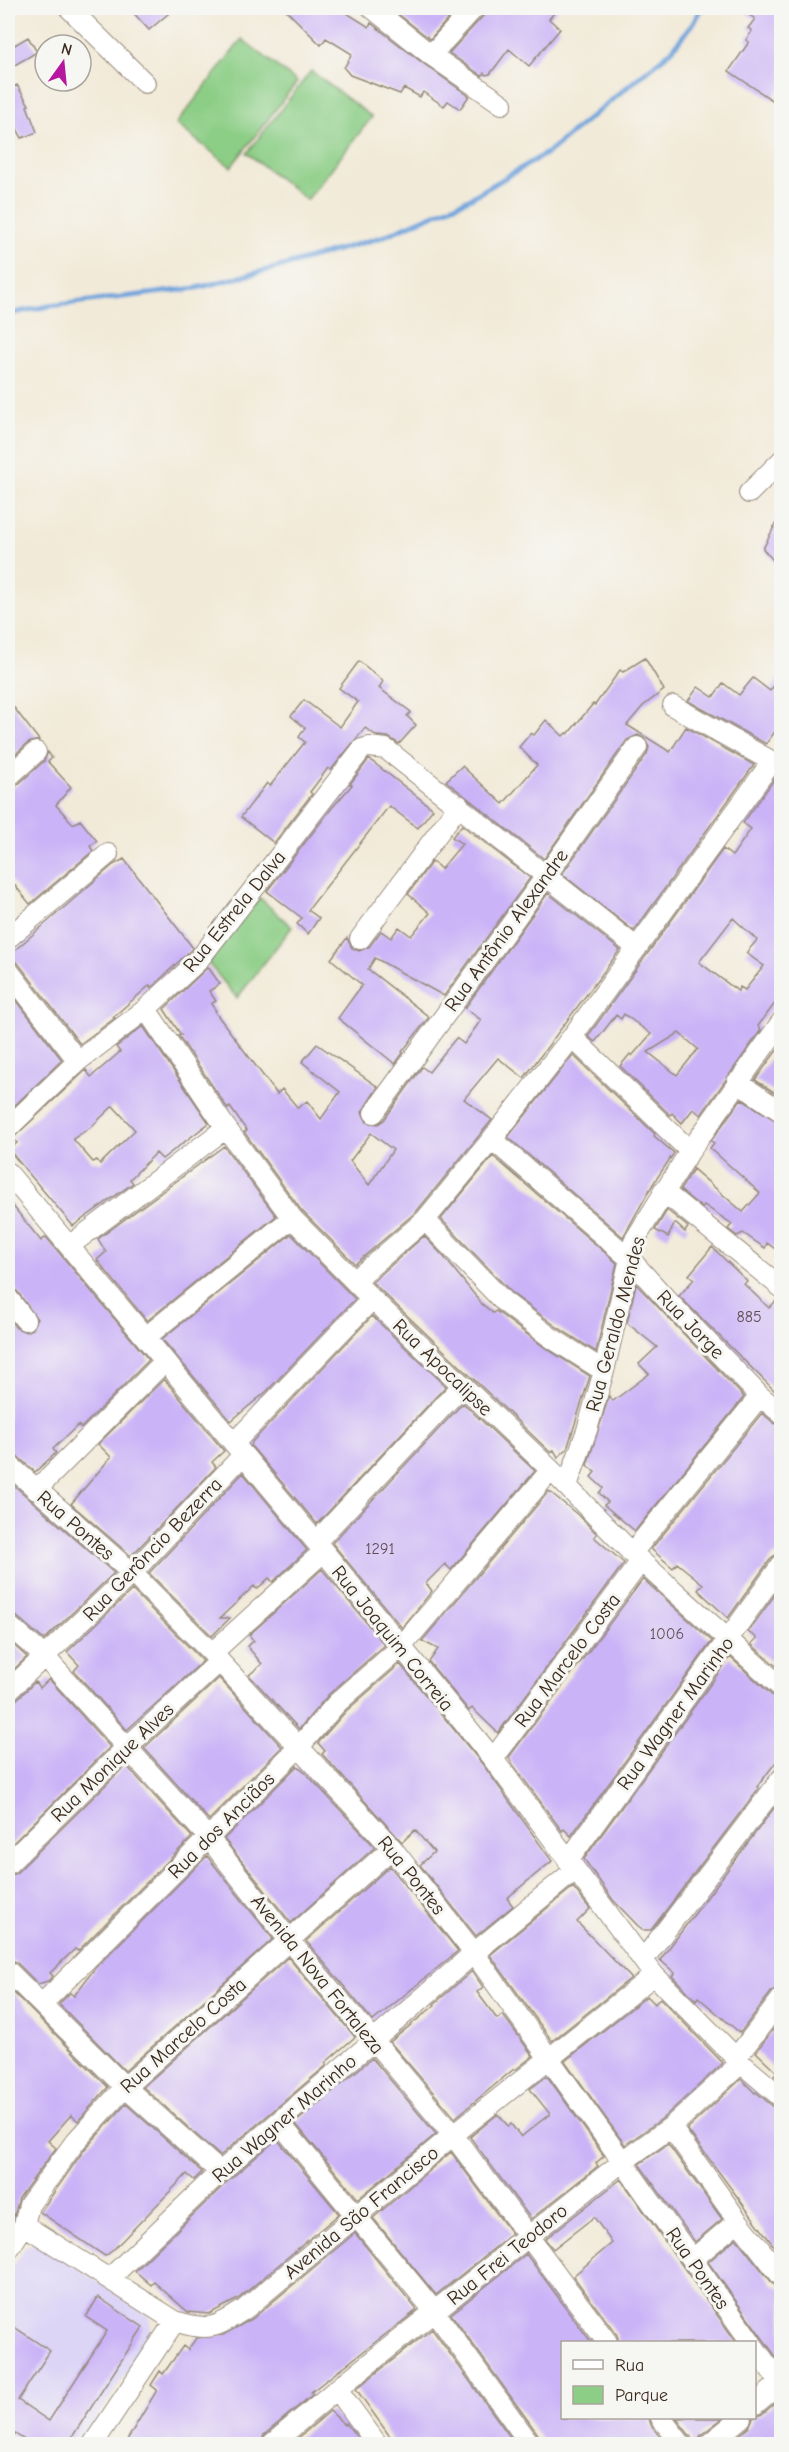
<svg xmlns="http://www.w3.org/2000/svg" width="789" height="2452" viewBox="0 0 789 2452" font-family="'Comic Neue',sans-serif">
<style>
.built{fill:#ddd5f6}
.green{fill:#8cce86;stroke:#647c52;stroke-width:1.5}
.lines{fill:none;stroke-linecap:round;stroke-linejoin:round}
.stream{stroke:#6ea3db;stroke-width:5}
.building{fill:#cbb3f7;fill-rule:evenodd}
.minor-casing{stroke:#968a7b;stroke-width:22}
.minor{stroke:#fff;stroke-width:20}
.labels{text-anchor:middle;stroke-width:6;stroke-linejoin:round;paint-order:stroke}
.number-label{font-size:16px;fill:#5f4c54}
.street-label{font-size:20px;fill:#3b2a1e;stroke:#f6f6f2}
</style>
<rect width="100%" height="100%" fill="#f6f6f2"/>
<filter id="ink" filterUnits="userSpaceOnUse"><feTurbulence type="fractalNoise" baseFrequency=".0167" numOctaves="2"/><feDisplacementMap in="SourceGraphic" scale="12" xChannelSelector="R" yChannelSelector="G"/><feConvolveMatrix kernelMatrix="1 2 1 2 8 2 1 2 1" color-interpolation-filters="sRGB"/></filter>
<filter id="wash" filterUnits="userSpaceOnUse"><feTurbulence type="fractalNoise" baseFrequency=".008" numOctaves="4" result="noise"/><feDisplacementMap in="SourceGraphic" scale="24" xChannelSelector="R" yChannelSelector="G"/><feGaussianBlur stdDeviation="1.35" result="paint"/><feColorMatrix in="noise" values="0 0 0 0 0 0 0 0 0 0 0 0 0 0 0 0 0 1.4 0 .05"/><feComposite in="paint" operator="in"/></filter>
<g filter="url(#wash)">
<rect width="100%" height="100%" fill="#f2ead8"/>
<!-- built -->
<path class="built" d="M39 2242 149 2316 152 2333 80 2444H14L8 2440V2275L26 2246Z"/>
<!-- green -->
<path class="green" d="M242 39 297 82 231 167 176 124Z
M311 71 372 117 307 200 247 153Z
M260 898 292 927 237 998 208 963Z"/>
<g class="lines">
<!-- stream -->
<path class="stream" d="M8 314 49 306 197 288 287 265 382 237 469 199 547 153 670 52 695 21 701 8"/>
</g>
<g id="blocks">
<!-- building -->
<path class="building" d="M129 8H175L149 30Z
M284 8H339L369 27 371 23 424 64 469 96 460 109 448 101 444 106 423 92 420 97 404 88 400 94 350 75 344 68 352 54 326 38 321 45Z
M404 8H458L430 39 398 14Z
M486 8H558L549 19 560 29 529 66 509 49 490 74 486 75 484 73 482 76 449 53 483 16Z
M739 8H782V85L772 100 729 71 749 42 746 40 752 31 748 28 755 19Z
M28 37 37 52 8 69V49Z
M17 85 29 105 27 106 37 132 22 138 8 112V90Z
M782 511V570L763 549Z
M645 658 664 690 643 706 627 725 670 752 686 727 754 765 634 931 562 874 647 754 649 747 644 738 638 735 627 740 544 859 446 781 462 766 503 804 537 765 519 747 531 733 534 735 546 720 563 736 566 733 568 734 593 704 595 705 620 670 623 672Z
M359 661 383 681 379 688 411 712 407 716 416 725 399 744 388 737 377 736 365 728 331 770 328 768 310 792 312 794 274 843 241 817 267 783 270 786 305 742 299 737 305 728 291 716 304 700 340 727 358 702 339 688Z
M782 674V722L766 744 688 701 698 687 713 697 723 683 739 695 753 678 770 691Z
M8 700 39 740 28 743 8 761Z
M48 752 52 758 48 762 71 787 56 805 73 824 80 820 97 841 90 846 93 851 30 904 8 877V789L16 786 44 761Z
M369 759 433 809 418 828 389 806 308 910 319 918 308 934 297 924 302 918 267 891 332 808 352 785 350 784Z
M776 777 782 779V994L758 1026 761 1030 701 1115 693 1109 682 1123 672 1113 670 1115 620 1066 630 1054 632 1056 651 1034 624 1014 621 1019 616 1015 595 1042 588 1036 723 849 732 856 751 829 743 823ZM733 918 757 940 746 953 764 966 745 990 740 987 738 991 699 962ZM679 1033 698 1049 677 1075 648 1052Z
M462 825 530 878 444 996 375 958 368 969 429 1017 402 1052 403 1053 395 1064 338 1018 362 985 331 959 347 938 352 948 359 951 369 947 381 931 391 938 399 927 411 936 430 913 408 894 432 861 441 869 462 844 452 837Z
M124 859 193 948 151 988 150 985 113 1017 115 1018 80 1044 18 963 8 958V956L113 865Z
M548 893 620 950 524 1078 498 1058 464 1099 492 1120 416 1212 355 1264 301 1210 244 1132 247 1131 230 1107 228 1109 178 1035H181L164 1009 208 967 220 984 209 991 216 1001 211 1004 216 1011 215 1012 277 1094 282 1089 298 1108 307 1101 321 1119 340 1092 302 1062 317 1044 378 1087 362 1112 367 1122 378 1124 384 1120 422 1067 429 1072 456 1038 464 1044 481 1020 465 1008ZM371 1133 393 1150 369 1185 350 1161Z
M8 989 62 1060 8 1112Z
M143 1026 209 1123 162 1159 156 1153 130 1179 133 1183 73 1226 9 1150 17 1143 13 1138 86 1070 91 1077 120 1052 116 1047ZM113 1106 135 1130 100 1164 97 1160 93 1162 73 1139 91 1127Z
M777 1050 782 1056V1097L755 1080Z
M573 1055 655 1134 654 1136 674 1153 653 1184 623 1237 508 1137Z
M741 1099 782 1124V1254L767 1243 765 1248 743 1233 737 1236 728 1229 732 1224 704 1205 702 1208 680 1190 693 1169 743 1212 760 1193 710 1148 714 1143 711 1141Z
M224 1146 276 1216 147 1321 97 1260 106 1252 98 1239Z
M493 1156 617 1263 596 1352 557 1327 513 1294 441 1219Z
M8 1200 41 1241 46 1237 149 1360 81 1428 78 1425 53 1449 56 1453 35 1472 16 1455 8 1452V1317L16 1328 26 1332 33 1329 37 1319 17 1291 8 1286Z
M667 1210 688 1227 685 1232 675 1223 668 1237 655 1230Z
M291 1234 355 1299 267 1391 231 1421 162 1339Z
M424 1236 444 1257 482 1304 493 1313 496 1311 544 1347 590 1376 567 1449 558 1457 554 1450 551 1453 372 1282Z
M712 1247 747 1281 744 1284 769 1308 778 1299 782 1300 781 1397 679 1296 694 1279 689 1275Z
M636 1284 744 1397 635 1531 604 1505 608 1502 599 1493 603 1488 591 1477 595 1472 587 1465 609 1396 613 1401 649 1374 639 1364 657 1347 627 1323Z
M372 1316 446 1386 317 1524 251 1446 252 1442Z
M164 1379 224 1451 212 1462 216 1467 131 1556 71 1504 111 1457 98 1444Z
M463 1403 535 1471 451 1570 445 1564 426 1583 432 1591 402 1628 332 1543Z
M762 1413 774 1423 782 1426V1552L772 1557 728 1618 698 1590 703 1584 677 1563 673 1568 651 1549Z
M243 1473 307 1550 273 1582 269 1578 257 1589 254 1586 220 1618H230L212 1636 149 1573Z
M8 1480 114 1573 44 1640 16 1616 8 1613Z
M549 1491 579 1516 597 1534 594 1537 624 1563 498 1733 472 1708 469 1711 429 1662 438 1649 422 1641Z
M322 1569 385 1645 329 1694 299 1729 249 1675 262 1664 247 1646 254 1641 249 1635Z
M643 1579 712 1641 571 1836 564 1829 562 1831 511 1762 509 1757Z
M782 1585V1659L776 1666 751 1644 757 1638 748 1632Z
M132 1590 203 1661 127 1730 74 1671 79 1665 67 1652Z
M8 1640 27 1657 8 1675Z
M730 1657 774 1697 782 1700V1754L757 1787 759 1788 651 1930H642L613 1900 584 1859Z
M400 1664 484 1766 552 1861 507 1898 513 1906 476 1936 420 1865 434 1852 415 1830 402 1842 322 1754 325 1751 318 1743 346 1711Z
M219 1678 282 1747 209 1820 144 1748Z
M49 1679 110 1747 8 1848V1703L16 1700 35 1682 40 1688Z
M126 1765 192 1837 78 1951 75 1949 50 1973 53 1976 48 1981 38 1984 16 1962 8 1959V1876L16 1873Z
M297 1766 302 1769 375 1847 291 1923 224 1839Z
M777 1804 782 1808V1986L772 1991 740 2033 698 1997 696 2000 672 1976 675 1973 660 1960Z
M207 1856 273 1939 125 2071 59 2004 70 1993 74 1996 95 1968Z
M390 1866 458 1951 373 2021 306 1941Z
M573 1887 590 1909 577 1922 631 1978 552 2041 490 1955Z
M288 1957 355 2037 325 2063 327 2065 220 2156 143 2087Z
M472 1971 483 1987 477 1992 497 2019 503 2015 533 2056 515 2070 514 2069 455 2118 390 2042 435 2005 434 2004Z
M8 1987 108 2087 78 2121 71 2115 48 2141 56 2148 19 2198 13 2220 8 2229Z
M647 1996 655 2004 660 1998 723 2063 663 2118 625 2145 565 2061Z
M782 2018V2082L774 2075 777 2072 756 2052Z
M372 2058 436 2134 358 2199 295 2123Z
M547 2076 604 2156 596 2163 598 2166 531 2219 470 2137 498 2114 508 2126 511 2124 521 2137 537 2124 550 2114 530 2089Z
M741 2079 755 2093 756 2092 774 2107 782 2110V2257L687 2129Z
M126 2104 202 2172 194 2180 187 2174 112 2251 105 2256 40 2212 84 2150Z
M277 2139 339 2214 238 2299 209 2314 188 2312 154 2282 151 2285 135 2271 228 2181Z
M668 2144 722 2219 695 2242 639 2164Z
M451 2152 512 2234 436 2295 373 2218Z
M621 2179 737 2343H619L617 2335 573 2276 612 2243 594 2217 553 2249 545 2239Z
M355 2233 417 2310 311 2392 313 2394 264 2435 260 2445H124L157 2390 151 2385 160 2371 163 2374 183 2346 188 2350 196 2338 223 2335 252 2319Z
M736 2238 773 2284 782 2289V2359L779 2361 708 2262Z
M526 2254 592 2343H562V2418H649L651 2425 666 2445H542L540 2437 451 2314Z
M98 2297 143 2327 67 2445H32L8 2429V2323L50 2351 18 2400 49 2421 107 2331 86 2317Z
M432 2329 516 2445H396L356 2389Z
M782 2397V2445H727L749 2427 753 2418 762 2414Z
M330 2411 345 2425 346 2423 363 2445H290Z
M676 2418H723L701 2435 697 2445H693L691 2437Z"/>
</g>
</g>
<g filter="url(#ink)">
<use href="#blocks" fill-opacity="0" stroke="#968a7b" stroke-width="1.5"/>
<g class="lines">
<defs>
<path id="minor" d="M69 8 145 83
M372 8 431 55 502 104
M431 55 474 8
M749 493 782 460
M673 706 782 767
M8 777 36 752
M8 938 108 854
M360 939 459 805
M8 970 78 1061
M146 1009 226 1128 292 1218 372 1299 551 1470 632 1553 782 1688
M572 1037 690 1151
M737 1082 782 1112
M374 1113 546 876 637 747
M8 1128 78 1061 146 1009 197 962 362 749 369 747 386 749 637 948
M492 1139 629 1258 668 1301 760 1396 782 1414
M8 1173 316 1542 493 1759 654 1975 741 2063 782 2098
M663 1191 782 1288
M425 1220 503 1301 550 1337 604 1371
M69 1246 226 1128
M354 1281 425 1220 492 1139 572 1037 771 763
M8 1298 25 1320
M146 1337 292 1218
M234 1443 372 1299
M8 1464 132 1573 212 1653 392 1848 474 1953 751 2342
M567 1486 587 1430 604 1371 634 1241 690 1151 782 1021
M36 1490 165 1361
M316 1542 462 1386
M632 1553 760 1396
M8 1625 44 1656 208 1837 289 1940 453 2135 607 2342
M212 1653 323 1552
M8 1691 132 1573 243 1455
M493 1759 641 1561
M568 1861 782 1564
M8 1864 127 1747 219 1662
M643 1960 782 1778
M8 1971 125 2087 220 2172
M42 2004 298 1748 337 1703 401 1647 551 1470
M736 2058 782 1998
M279 2122 435 2312 530 2444
M671 2127 738 2221 782 2277
M24 2225 175 2321
M8 2250 24 2225 29 2205 75 2142 125 2087 392 1848
M693 2259 738 2221
M109 2279 220 2172 373 2041 474 1953 575 1870
M754 2347 782 2385
M337 2389 377 2444
M754 2405 780 2383
M661 2418 681 2444
M93 2444 175 2321C209 2332 216 2328 245 2309L453 2135 654 1975
M272 2444 337 2389 622 2162 671 2127 741 2063
M709 2444 741 2418"/>
</defs>
<!-- minor casing -->
<use href="#minor" class="minor-casing"/>
<!-- minor -->
<use href="#minor" class="minor"/>
</g>
</g>
<g class="labels">
<!-- number labels -->
<g class="number-label">
<text x="749" y="1322">885</text>
<text x="380" y="1554">1291</text>
<text x="667" y="1639">1006</text>
</g>
<!-- street labels -->
<g class="street-label">
<text transform="translate(234 911) rotate(-51)" y="7">Rua Estrela Dalva</text>
<text transform="translate(506 930) rotate(-54)" y="7">Rua Antônio Alexandre</text>
<text transform="translate(615 1324) rotate(-75)" y="7">Rua Geraldo Mendes</text>
<text transform="translate(691 1324) rotate(46)" y="7">Rua Jorge</text>
<text transform="translate(443 1367) rotate(44)" y="7">Rua Apocalipse</text>
<text transform="translate(76 1525) rotate(41)" y="7">Rua Pontes</text>
<text transform="translate(152 1549) rotate(-46)" y="7">Rua Gerôncio Bezerra</text>
<text transform="translate(393 1638) rotate(51)" y="7">Rua Joaquim Correia</text>
<text transform="translate(567 1660) rotate(-53)" y="7">Rua Marcelo Costa</text>
<text transform="translate(675 1713) rotate(-54)" y="7">Rua Wagner Marinho</text>
<text transform="translate(112 1762) rotate(-44)" y="7">Rua Monique Alves</text>
<text transform="translate(221 1825) rotate(-45)" y="7">Rua dos Anciãos</text>
<text transform="translate(412 1875) rotate(51)" y="7">Rua Pontes</text>
<text transform="translate(318 1974) rotate(51)" y="7">Avenida Nova Fortaleza</text>
<text transform="translate(183 2035) rotate(-42)" y="7">Rua Marcelo Costa</text>
<text transform="translate(284 2118) rotate(-41)" y="7">Rua Wagner Marinho</text>
<text transform="translate(361 2212) rotate(-40)" y="7">Avenida São Francisco</text>
<text transform="translate(507 2254) rotate(-39)" y="7">Rua Frei Teodoro</text>
<text transform="translate(698 2268) rotate(55)" y="7">Rua Pontes</text>
</g>
</g>
<!-- margin -->
<rect width="789" height="2452" fill="none" stroke="#f6f6f2" stroke-width="30"/>
<!-- legend -->
<rect x="561" y="2341" width="195" height="78" fill="#f6f6f2" stroke="#aba49d" stroke-width="1.5"/>
<rect x="573" y="2360" width="30" height="9" fill="#ffffff" stroke="#aba49d" stroke-width="1.5"/>
<text x="615" y="2371" font-size="18" fill="#3b2a1e">Rua</text>
<rect x="573" y="2386" width="30" height="18" fill="#8cce86" stroke="#aba49d" stroke-width="1.5"/>
<text x="615" y="2401" font-size="18" fill="#3b2a1e">Parque</text>
<!-- north arrow -->
<g transform="translate(63 63) rotate(15)"><circle r="28" fill="#f6f6f2" stroke="#aba49d" stroke-width="1.5"/>
<path d="M0-4.5L10 22L0 15L-10 22Z" fill="#b5179e"/>
<text y="-9" font-size="16" font-weight="bold" text-anchor="middle" fill="#3b2a1e">N</text>
</g>
</svg>
